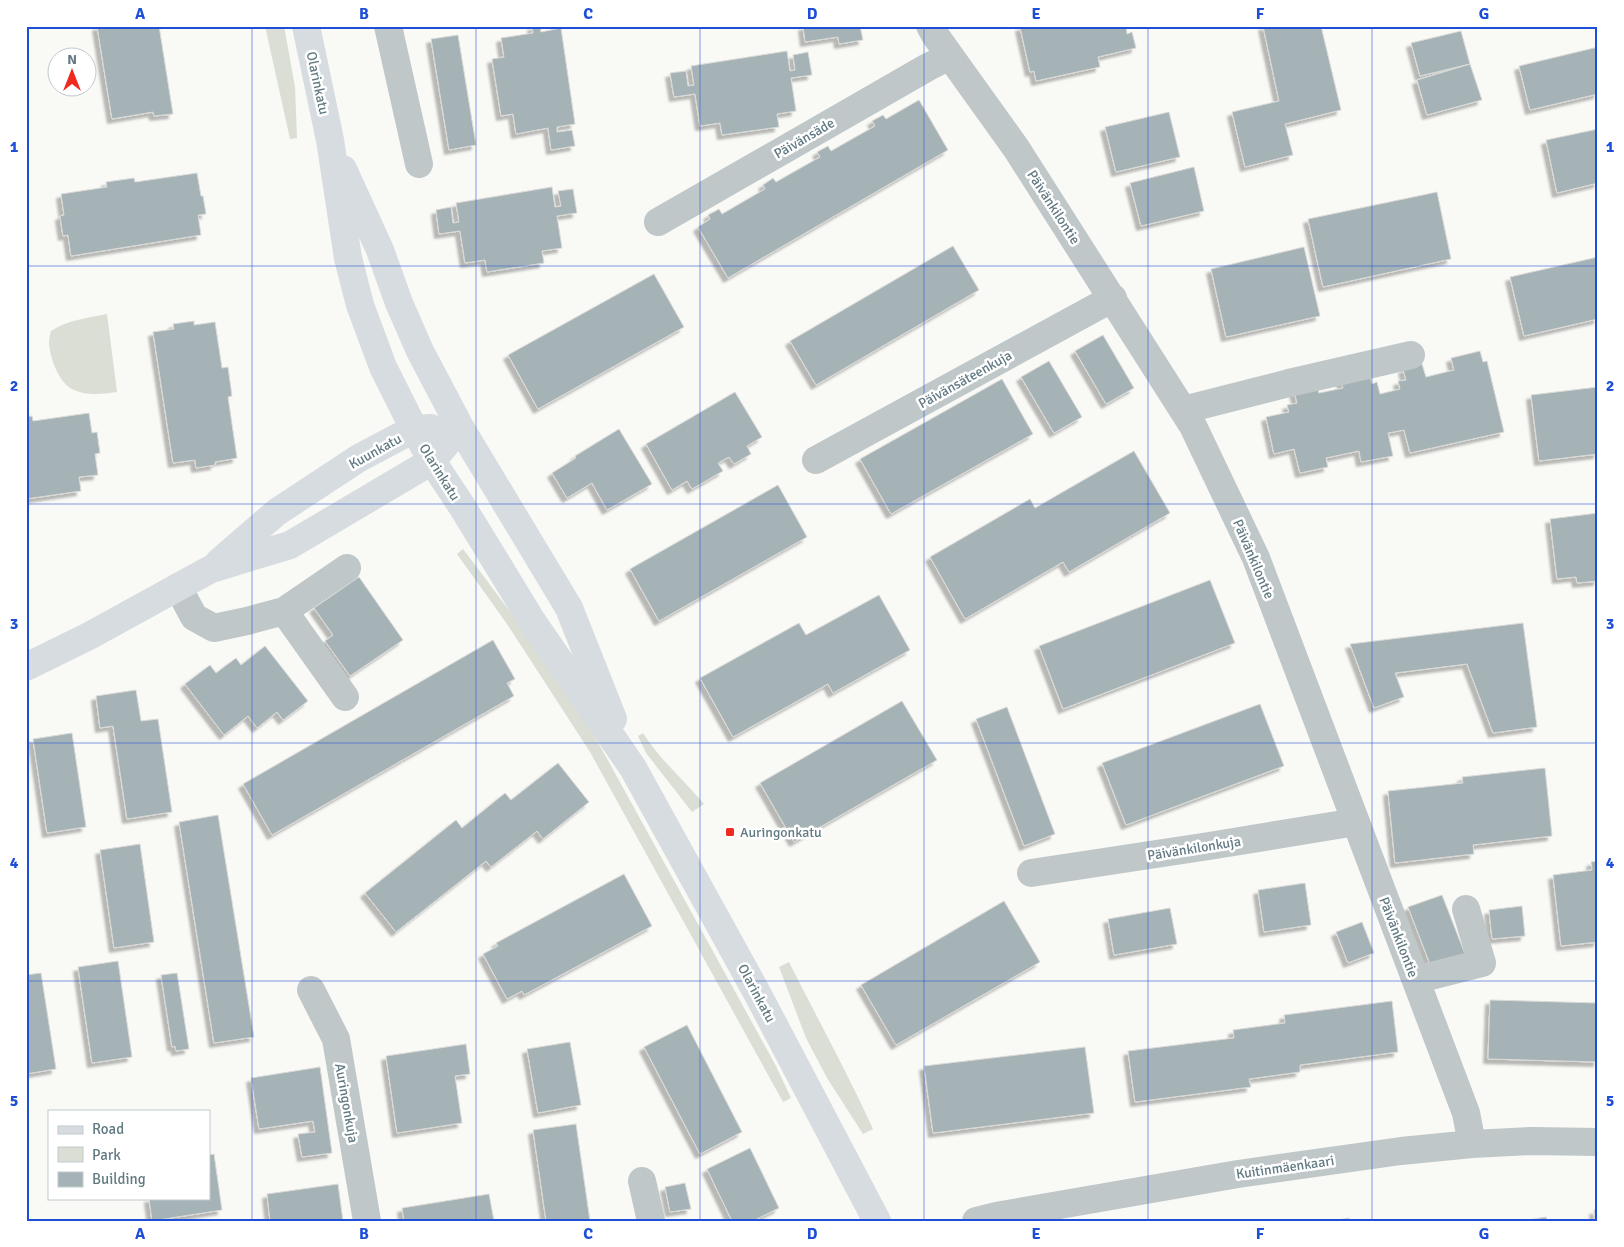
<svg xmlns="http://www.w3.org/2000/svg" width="1624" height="1247" viewBox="0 0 1624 1247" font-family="Signika,sans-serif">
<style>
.green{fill:#daded5}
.building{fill:#a6b3b6;stroke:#dbdad8;filter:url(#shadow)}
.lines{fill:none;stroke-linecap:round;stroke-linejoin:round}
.minor{stroke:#bfc7c9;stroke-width:28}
.major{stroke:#d6dcdf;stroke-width:28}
.grid{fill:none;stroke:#1d4ed8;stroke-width:1;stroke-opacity:0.55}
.poi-dot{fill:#ef2a21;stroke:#fff;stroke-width:2}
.labels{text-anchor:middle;stroke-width:5;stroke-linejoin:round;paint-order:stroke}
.street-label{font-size:14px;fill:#627a83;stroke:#fff}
.poi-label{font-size:14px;fill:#627a83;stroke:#fff;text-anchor:start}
.neatline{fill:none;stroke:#1d4ed8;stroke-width:2}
.grid-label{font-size:16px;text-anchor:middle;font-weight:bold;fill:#1d4ed8}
</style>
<defs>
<filter id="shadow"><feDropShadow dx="-4.5" dy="4.5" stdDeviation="1" flood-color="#0004"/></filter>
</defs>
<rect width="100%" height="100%" fill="#f9f9f6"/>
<!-- green -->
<path class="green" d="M265 26H284L295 87 297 138 290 139Z
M107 314 117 392C102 394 88 396 74 390 59 384 50 358 49 343 49 339 50 335 51 331 68 320 87 318 107 314Z
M463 549C511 612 558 676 599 744L776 1066 791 1098 783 1102 590 752 507 624 457 554Z
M643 733C660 760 684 780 704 804L692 812 646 753 638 736Z
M789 962C817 1018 847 1072 873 1129L863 1134 827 1078 806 1038 779 967Z"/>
<!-- building -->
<path class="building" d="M97 26H159L173 114 154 116 153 112 112 119Z
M532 26H540L541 32 561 28 575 124 557 127V132L572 130 575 146 551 150 548 128 516 134 513 114 501 116 492 59 504 57 501 38 533 33Z
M803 26H860L863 40 839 44 838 37 805 42Z
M1025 26H1126L1127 34 1132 32 1136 48 1098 57 1100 67 1036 81 1034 71 1030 72 1020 27Z
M1263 26H1321L1341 110 1285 124 1293 155 1245 167 1232 112 1279 101Z
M1461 31 1470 64 1420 76 1411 43Z
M458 35 476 145 449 150 431 39Z
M1598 47V94L1530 110 1519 66Z
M787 51 790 71 795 70 793 55 808 52 812 75 791 78 796 111 777 114 779 127 722 135 720 123 700 126 695 94 674 97 670 73 686 71 688 86 694 85 691 66Z
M1470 64 1482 100 1427 115 1417 80Z
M919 100 948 150 728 278 698 227 710 219 708 215 719 209 722 214 765 189 763 185 773 178 776 182 820 157 817 152 828 146 831 151 875 126 872 121 883 115 886 119Z
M1169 112 1180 157 1116 172 1105 127Z
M1598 129V183L1557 193 1546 140Z
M1194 167 1204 211 1141 226 1130 183Z
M197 173 201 196H203L206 214 198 215 201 235 71 256 68 235 63 236 60 216 64 215 61 194 107 187 106 182 134 178 135 182Z
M552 187 555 207 561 206 558 191 573 189 577 213 557 216 562 248 542 251 544 263 487 272 485 260 465 263 460 231 439 234 436 210 451 207 453 223 459 222 456 203Z
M1437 192 1451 259 1323 287 1308 219Z
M953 246 979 290 816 385 790 341Z
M1304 247 1320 316 1226 337 1211 269Z
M1598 257V319L1524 336 1510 277Z
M654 274 684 327 538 409 508 355Z
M194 321V325L215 322 222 368 228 367 232 396 228 397 237 458 215 462V465L196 468 195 460 173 463 153 332 174 329 173 324Z
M1103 335 1134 388 1106 404 1075 351Z
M1480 351 1483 362 1487 361 1504 432 1410 453 1404 430 1388 433 1393 456 1361 462 1359 451 1326 458 1328 467 1300 473 1294 449 1274 454 1266 417 1289 412 1287 405 1297 403 1294 391 1317 386 1319 393 1343 388 1340 378 1369 371 1372 384 1377 382 1380 394 1400 389 1398 381 1406 380 1403 369 1422 364 1426 377 1454 370 1451 358Z
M1049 361 1082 417 1054 433 1021 377Z
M1002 379 1033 434 891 514 860 459Z
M1598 387V454L1539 461 1531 395Z
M735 392 762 437 747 446 751 454 734 464 729 457 718 463 723 471 692 489 687 481 672 490 646 444Z
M89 413 92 433 97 432 100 453 95 454 98 475 79 477 81 491 26 499V417L32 416 33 421Z
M619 429 652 484 607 510 592 483 567 498 552 473 576 458 575 456Z
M1134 451 1170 513 1069 572 1063 562 965 619 930 557 1030 499 1035 508Z
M778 485 807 537 659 621 630 569Z
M1598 513V581L1577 583 1576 577 1557 579 1550 519Z
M359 577 403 640 350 676 325 641 333 635 314 608Z
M1210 580 1235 643 1063 709 1039 646Z
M879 595 910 650 833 693 828 684 733 737 700 678 799 623 806 635Z
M1523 623 1537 727 1493 733 1467 664 1395 673 1404 697 1374 708 1350 644Z
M493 640 515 679 507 683 514 696 272 835 243 784Z
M265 646 308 701 283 720 277 712 257 728 248 716 224 735 185 684 210 665 216 673 236 658 241 665Z
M136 690 141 721 158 719 172 812 127 819 113 726 100 728 96 696Z
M902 701 937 760 794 842 760 783Z
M1260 704 1284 766 1126 825 1102 763Z
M1007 707 1055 834 1024 846 976 719Z
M72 733 86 827 47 833 33 739Z
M558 763 589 802 543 839 537 831 491 867 486 861 396 932 365 893 456 820 462 828 505 793 511 800Z
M1545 768 1552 836 1473 845 1474 854 1395 863 1388 791 1463 783 1462 777Z
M218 815 254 1037 214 1043 179 822Z
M140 844 154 942 114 948 100 850Z
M1598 861V942L1561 946 1553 875 1592 870 1591 862Z
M624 874 652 926 524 995 522 991 507 999 483 954 498 946 496 943Z
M1305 883 1311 925 1264 932 1258 890Z
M1442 895 1467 959 1433 972 1408 907Z
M1004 901 1040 962 896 1045 861 985Z
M1522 906 1525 936 1492 939 1489 910Z
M1170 908 1177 944 1114 955 1108 919Z
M1362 922 1374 953 1348 963 1336 932Z
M118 961 132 1057 92 1063 78 967Z
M41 973 56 1069 26 1074V975Z
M177 973 189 1049 176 1051 175 1046 172 1047 161 975Z
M1490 1000 1598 1003V1062L1488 1059Z
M1392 1001 1398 1052 1300 1065V1072L1249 1079 1251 1087 1135 1102 1128 1051 1234 1038 1233 1030 1285 1023 1284 1015Z
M687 1025 742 1132 700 1154 644 1047Z
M570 1042 581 1105 538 1113 527 1049Z
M466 1044 470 1074 455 1076 462 1123 397 1133 386 1056Z
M1085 1047 1094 1113 933 1133 924 1066Z
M320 1067 332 1153 302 1157 298 1134 315 1132 313 1121 259 1129 251 1078Z
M576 1124 590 1221H546L533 1130Z
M750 1148 779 1208 753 1221H732L707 1169Z
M214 1154 222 1210 152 1221 149 1198H209V1155Z
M685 1183 691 1209 670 1212 665 1187Z
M338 1184 343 1221H270L267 1194Z
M489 1194 494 1221H404L402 1208Z
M1594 1210H1598V1221H1595Z
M1546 1217 1547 1221H1522Z
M1349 1218V1221H1332Z"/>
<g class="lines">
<!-- minor -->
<path class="minor" d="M388 26 419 164
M930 26 935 35 1016 148 1193 426 1256 558 1466 1113 1472 1144
M658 222 928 67 950 56
M1183 410 1289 383 1411 355
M816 460 1113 298
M178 587 194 617 214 628 247 621 284 611 347 568
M284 611 345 697
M1031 873 1209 846 1356 822
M1414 976 1427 977 1482 963 1466 909
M311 990 336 1039 367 1221
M642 1181 651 1221
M976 1221 996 1216 1238 1174 1401 1151 1472 1144 1531 1141 1598 1142"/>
<!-- major -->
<path class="major" d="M306 26 330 140 348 258 360 305 383 367 414 429 432 461 463 508 532 621 633 768 756 991 877 1221
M343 169 380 250 399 303 420 351 460 427 569 608 613 719
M219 562 277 512 359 458 414 429 431 428
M26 667 89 636 211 569 290 545 432 461 460 427"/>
</g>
<!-- grid -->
<path class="grid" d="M252 26V1221M476 26V1221M700 26V1221M924 26V1221M1148 26V1221M1372 26V1221M26 266H1598M26 504H1598M26 743H1598M26 981H1598"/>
<!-- markers -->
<rect class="poi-dot" x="725" y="827" width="10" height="10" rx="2.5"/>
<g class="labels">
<!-- street labels -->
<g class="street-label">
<text transform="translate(318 83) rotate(78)" y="5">Olarinkatu</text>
<text transform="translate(804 138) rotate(-30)" y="5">Päivänsäde</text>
<text transform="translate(1054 207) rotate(57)" y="5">Päivänkilontie</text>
<text transform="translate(965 379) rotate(-29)" y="5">Päivänsäteenkuja</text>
<text transform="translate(375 451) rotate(-29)" y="5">Kuunkatu</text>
<text transform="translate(440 472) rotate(58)" y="5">Olarinkatu</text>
<text transform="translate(1254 559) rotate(67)" y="5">Päivänkilontie</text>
<text transform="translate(1194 848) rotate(-9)" y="5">Päivänkilonkuja</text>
<text transform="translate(1399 937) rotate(69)" y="5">Päivänkilontie</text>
<text transform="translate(757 993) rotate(62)" y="5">Olarinkatu</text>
<text transform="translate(347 1103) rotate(80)" y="5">Auringonkuja</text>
<text transform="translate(1285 1167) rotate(-8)" y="5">Kuitinmäenkaari</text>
</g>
<!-- poi labels -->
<g class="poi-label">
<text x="740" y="837">Auringonkatu</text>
</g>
</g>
<!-- border -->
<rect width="1624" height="1247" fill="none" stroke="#ffffff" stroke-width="55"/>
<!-- legend -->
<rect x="48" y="1110" width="162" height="90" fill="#ffffff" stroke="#c0cacd"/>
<rect x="58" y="1126" width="25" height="8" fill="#d6dcdf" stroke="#c0cacd"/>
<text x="92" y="1134" font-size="15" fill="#627a83">Road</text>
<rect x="58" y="1147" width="25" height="15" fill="#daded5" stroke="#c0cacd"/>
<text x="92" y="1160" font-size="15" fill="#627a83">Park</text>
<rect x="58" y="1172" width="25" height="15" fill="#a6b3b6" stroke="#c0cacd"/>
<text x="92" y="1184" font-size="15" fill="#627a83">Building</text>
<!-- north arrow -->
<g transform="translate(72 72)"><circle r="24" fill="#ffffff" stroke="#c0cacd"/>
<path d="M0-4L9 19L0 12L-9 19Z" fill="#ef2a21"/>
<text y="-8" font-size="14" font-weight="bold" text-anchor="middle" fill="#627a83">N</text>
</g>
<rect x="28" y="28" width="1568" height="1192" class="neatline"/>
<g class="grid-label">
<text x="140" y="19">A</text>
<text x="364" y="19">B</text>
<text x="588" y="19">C</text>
<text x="812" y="19">D</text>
<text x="1036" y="19">E</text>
<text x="1260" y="19">F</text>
<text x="1484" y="19">G</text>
<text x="14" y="152">1</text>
<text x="1610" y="152">1</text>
<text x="14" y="391">2</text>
<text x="1610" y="391">2</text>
<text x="14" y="629">3</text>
<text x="1610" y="629">3</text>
<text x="14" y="868">4</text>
<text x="1610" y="868">4</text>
<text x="14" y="1106">5</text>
<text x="1610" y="1106">5</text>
<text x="140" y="1239">A</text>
<text x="364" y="1239">B</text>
<text x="588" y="1239">C</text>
<text x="812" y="1239">D</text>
<text x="1036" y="1239">E</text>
<text x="1260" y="1239">F</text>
<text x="1484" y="1239">G</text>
</g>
</svg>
